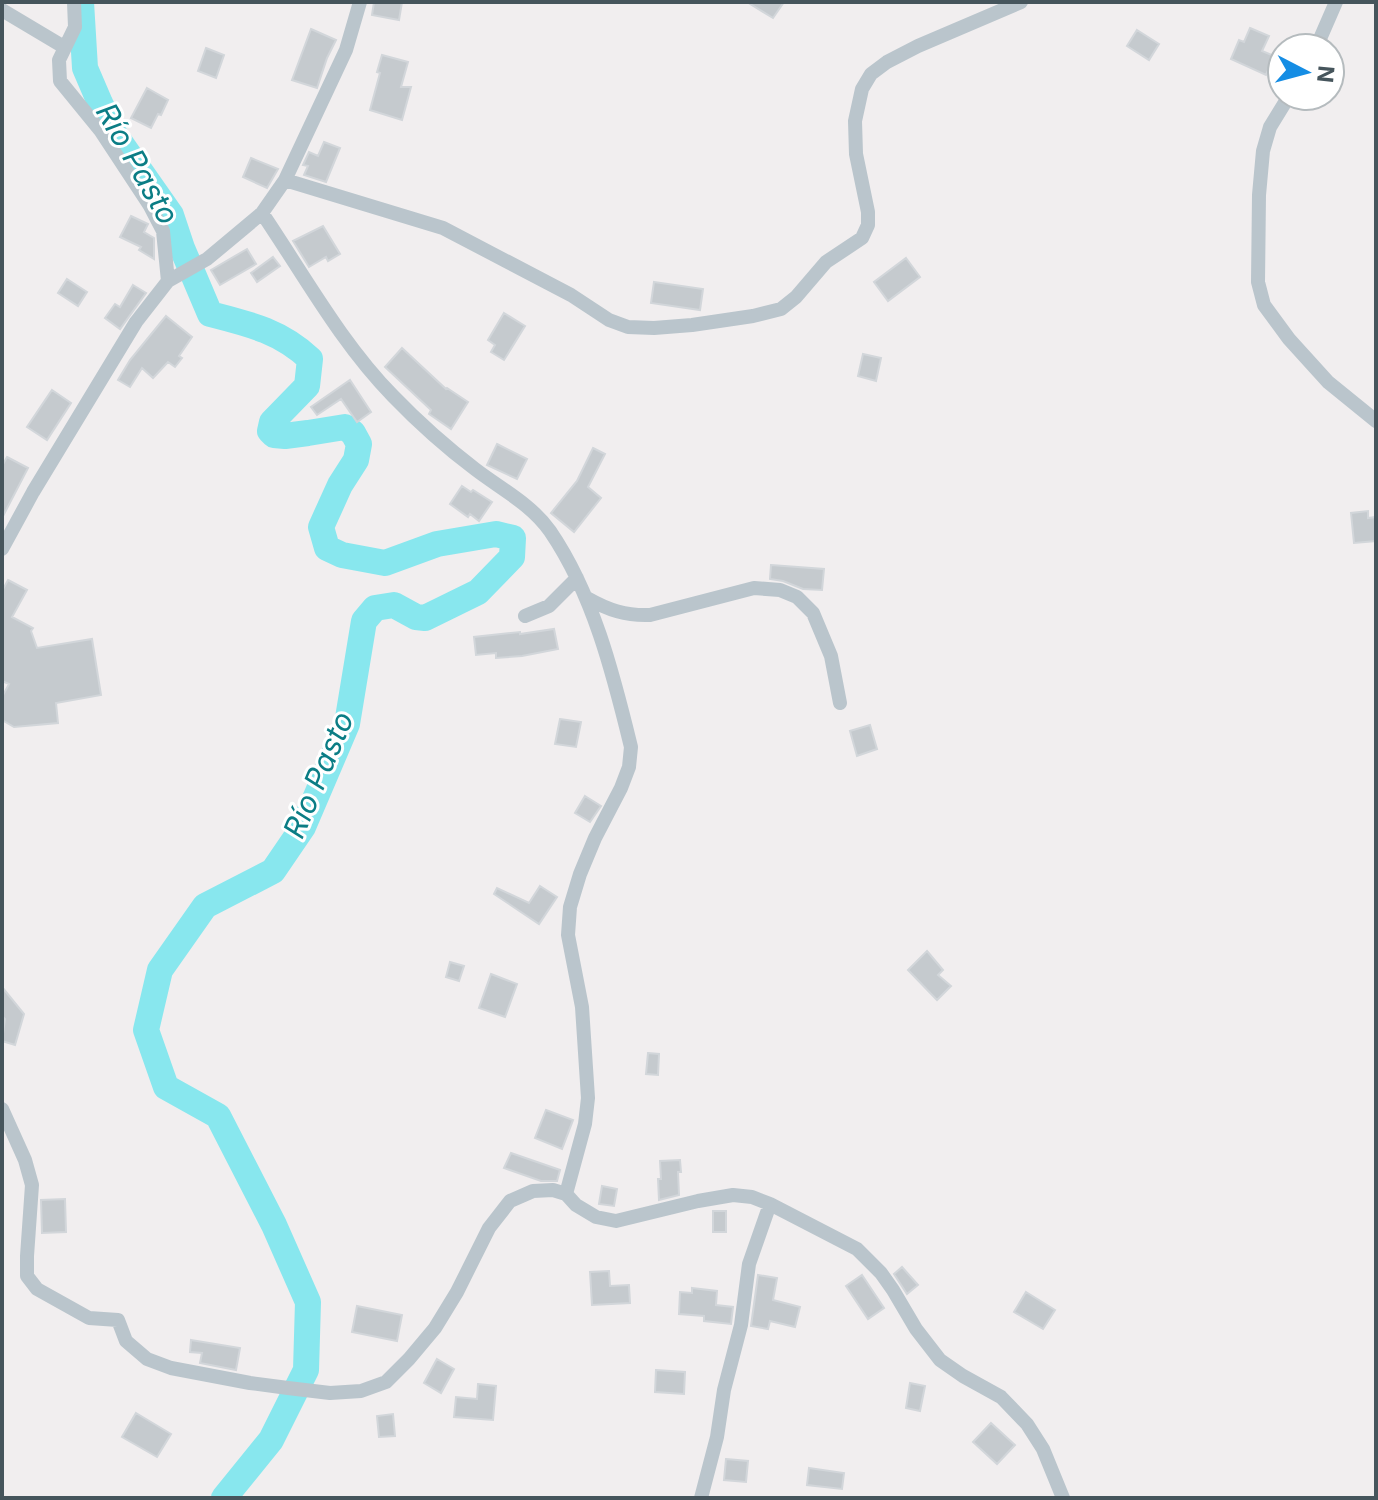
<svg xmlns="http://www.w3.org/2000/svg" width="1378" height="1500" viewBox="0 0 1378 1500" font-family="Inter,sans-serif">
<style>
.lines{fill:none;stroke-linecap:round;stroke-linejoin:round}
.river{stroke:#88e7ee;stroke-width:26}
.building{fill:#c5cace;stroke:#d2d6da;stroke-width:2}
.minor{stroke:#bac5cc;stroke-width:14}
.labels{text-anchor:middle;stroke-width:6;stroke-linejoin:round;paint-order:stroke}
.water-label{font-size:30px;font-style:italic;fill:#0b7d85;stroke:#fff}
</style>
<rect width="100%" height="100%" fill="#f1eeef"/>
<g class="lines">
<!-- river -->
<path class="river" d="M81 2 85 68 100 103 115 135 171 215 182 248 210 314C249 324 280 331 310 359L307 386 272 422 270 431 274 435 285 436 308 433 345 427 353 433 359 444 356 460 340 485 321 527 327 548 342 555 385 563 437 544 496 534 513 538 512 557 478 592 425 618 416 617 394 605 375 608 364 621 347 724 303 827 273 871 205 906 160 970 146 1030 166 1087 218 1116 274 1225 308 1302 306 1370 271 1440 224 1498"/>
</g>
<!-- building -->
<path class="building" d="M374 2H402L399 20 372 15Z
M747 2H784L773 18Z
M1250 28 1269 36 1262 51 1274 56 1266 75 1231 59 1239 40 1244 42Z
M311 29 336 40 327 58 317 88 292 80Z
M1137 30 1159 44 1149 60 1127 46Z
M206 48 224 55 216 78 198 71Z
M382 55 408 62 401 87H411L402 120 370 110 380 73 377 72Z
M147 88 168 100 161 115 158 114 151 128 131 118Z
M324 142 340 148 326 182 304 175 308 166 303 165 309 152 318 156Z
M251 158 278 169 267 188 243 177Z
M131 216 148 224 144 232 154 238V259L139 250 141 247 120 237Z
M323 226 340 254 328 261 326 257 309 267 293 241Z
M247 249 256 264 220 285 211 270Z
M273 257 280 266 257 282 251 273Z
M906 258 920 277 888 301 874 282Z
M67 279 87 292 78 306 58 293Z
M654 282 703 289 700 310 651 303Z
M133 285 146 293 120 329 105 318 115 304 120 307Z
M504 313 525 326 504 360 491 352 495 345 488 340Z
M166 316 192 337 179 356 182 358 175 367 168 362 153 378 142 368 130 387 118 380 130 360Z
M402 348 446 389 447 388 468 402 451 429 429 414 431 410 385 367Z
M863 354 881 358 876 381 858 376Z
M350 380 371 412 357 422 341 399 317 415 311 407Z
M52 390 71 403 47 440 27 427Z
M497 444 527 459 517 479 487 465Z
M593 448 605 454 588 487 601 498 574 532 551 513 577 481Z
M7 457 28 468 2 518V466Z
M462 486 471 492 473 490 492 502 479 521 470 514 468 517 450 504Z
M1368 511V518L1376 517V541L1354 543 1351 513Z
M771 565 824 569 822 590 803 589 783 581 770 579Z
M8 580 27 590 12 617 33 628 31 631 37 648 92 639 101 695 56 703 58 723 14 727 2 720V697L9 684 2 681V591Z
M554 629 558 649 522 656 496 658V653L476 655 474 637 520 632V634Z
M560 719 581 722 576 747 555 744Z
M870 725 877 749 857 756 850 731Z
M585 796 601 806 590 822 575 813Z
M540 886 557 897 539 924 494 894 497 888 529 903Z
M927 951 943 970 938 975 951 986 937 1000 908 970Z
M450 962 464 966 459 981 446 977Z
M491 974 517 984 505 1017 479 1008Z
M2 987 24 1014 15 1045 2 1041 5 1019 2 1016Z
M648 1053 659 1054 658 1075 646 1074Z
M546 1110 573 1120 562 1149 535 1138Z
M511 1153 560 1170 557 1181H541L504 1168Z
M680 1160 681 1172H678L679 1195 659 1200 658 1179H661L660 1161Z
M602 1186 617 1189 614 1206 599 1204Z
M65 1199 66 1232 42 1233 41 1200Z
M713 1211H726V1232H713Z
M902 1267 918 1285 907 1294 894 1274Z
M609 1271 610 1286 629 1285 630 1303 592 1305 590 1272Z
M758 1275 777 1278 773 1300 800 1307 795 1327 770 1321 768 1329 751 1326Z
M862 1275 884 1308 868 1319 846 1286Z
M692 1288 717 1291 716 1305 733 1307 731 1324 704 1321V1316L679 1314 680 1292 692 1293Z
M1026 1292 1055 1310 1043 1329 1014 1312Z
M357 1306 402 1315 397 1341 352 1332Z
M191 1340 240 1348 236 1370 200 1363 202 1353 190 1352Z
M437 1359 454 1369 441 1393 424 1383Z
M656 1370 685 1372 684 1394 655 1392Z
M910 1383 925 1386 920 1411 906 1408Z
M478 1384 496 1386 493 1420 454 1417 456 1397 477 1399Z
M136 1413 171 1434 157 1457 122 1437Z
M393 1414 395 1436 379 1437 377 1416Z
M991 1423 1015 1445 997 1464 973 1442Z
M726 1459 748 1461 746 1482 724 1480Z
M809 1468 844 1473 842 1489 807 1485Z"/>
<g class="lines">
<!-- minor -->
<path class="minor" d="M74 2 75 27 59 60 60 81 100 130 150 206 163 231 168 281
M2 10 64 47
M1316 48 1336 2
M1289 96 1270 127 1263 151 1259 195 1258 282 1264 305 1289 339 1328 382 1376 421
M285 180 443 228 571 295 609 320 628 327 654 328 692 325 753 316 781 309 796 297 826 262 862 238 868 225V212L856 154 855 121 862 89 871 74 887 62 918 46 1021 2
M262 213C304 275 341 343 393 396 419 423 446 447 475 469 501 489 531 504 550 531 593 594 613 673 631 747L629 767 621 788 595 838 580 874 570 907 568 935 582 1007 588 1098 585 1124 566 1194
M2 549 33 492 136 322 168 281 207 259 262 213 285 180 346 50 360 2
M587 598C608 610 626 616 650 615L754 588 780 590 797 597 813 613 831 656 840 703
M525 616 549 606 577 578
M2 1109 25 1160 32 1185 27 1256V1276L37 1289 89 1318 118 1320 126 1341 147 1359 171 1368 250 1383 288 1388 330 1393 361 1391 386 1382 409 1359 435 1328 457 1292 489 1228 510 1201 533 1191 553 1190 566 1194 576 1205 596 1217 616 1221 698 1201 733 1195 752 1197 770 1204 857 1249 881 1273 893 1290 916 1329 940 1360 963 1376 1001 1397 1027 1424 1043 1449 1063 1498
M701 1498 717 1437 724 1390 741 1325 749 1264 770 1204"/>
</g>
<g class="labels">
<!-- water labels -->
<g class="water-label">
<text transform="translate(137 164) rotate(60)" y="10">Río Pasto</text>
<text transform="translate(319 775) rotate(-67)" y="10">Río Pasto</text>
</g>
</g>
<!-- border -->
<rect width="1378" height="1500" fill="none" stroke="#46555c" stroke-width="8"/>
<!-- north arrow -->
<g transform="translate(1306 72) rotate(96)"><circle r="38" fill="#ffffff" stroke="#b5bbbe" stroke-width="2"/>
<path d="M0-6L14 30L0 20L-14 30Z" fill="#158de4"/>
<text y="-12" font-size="22" font-weight="bold" text-anchor="middle" fill="#46555c">N</text>
</g>
</svg>
